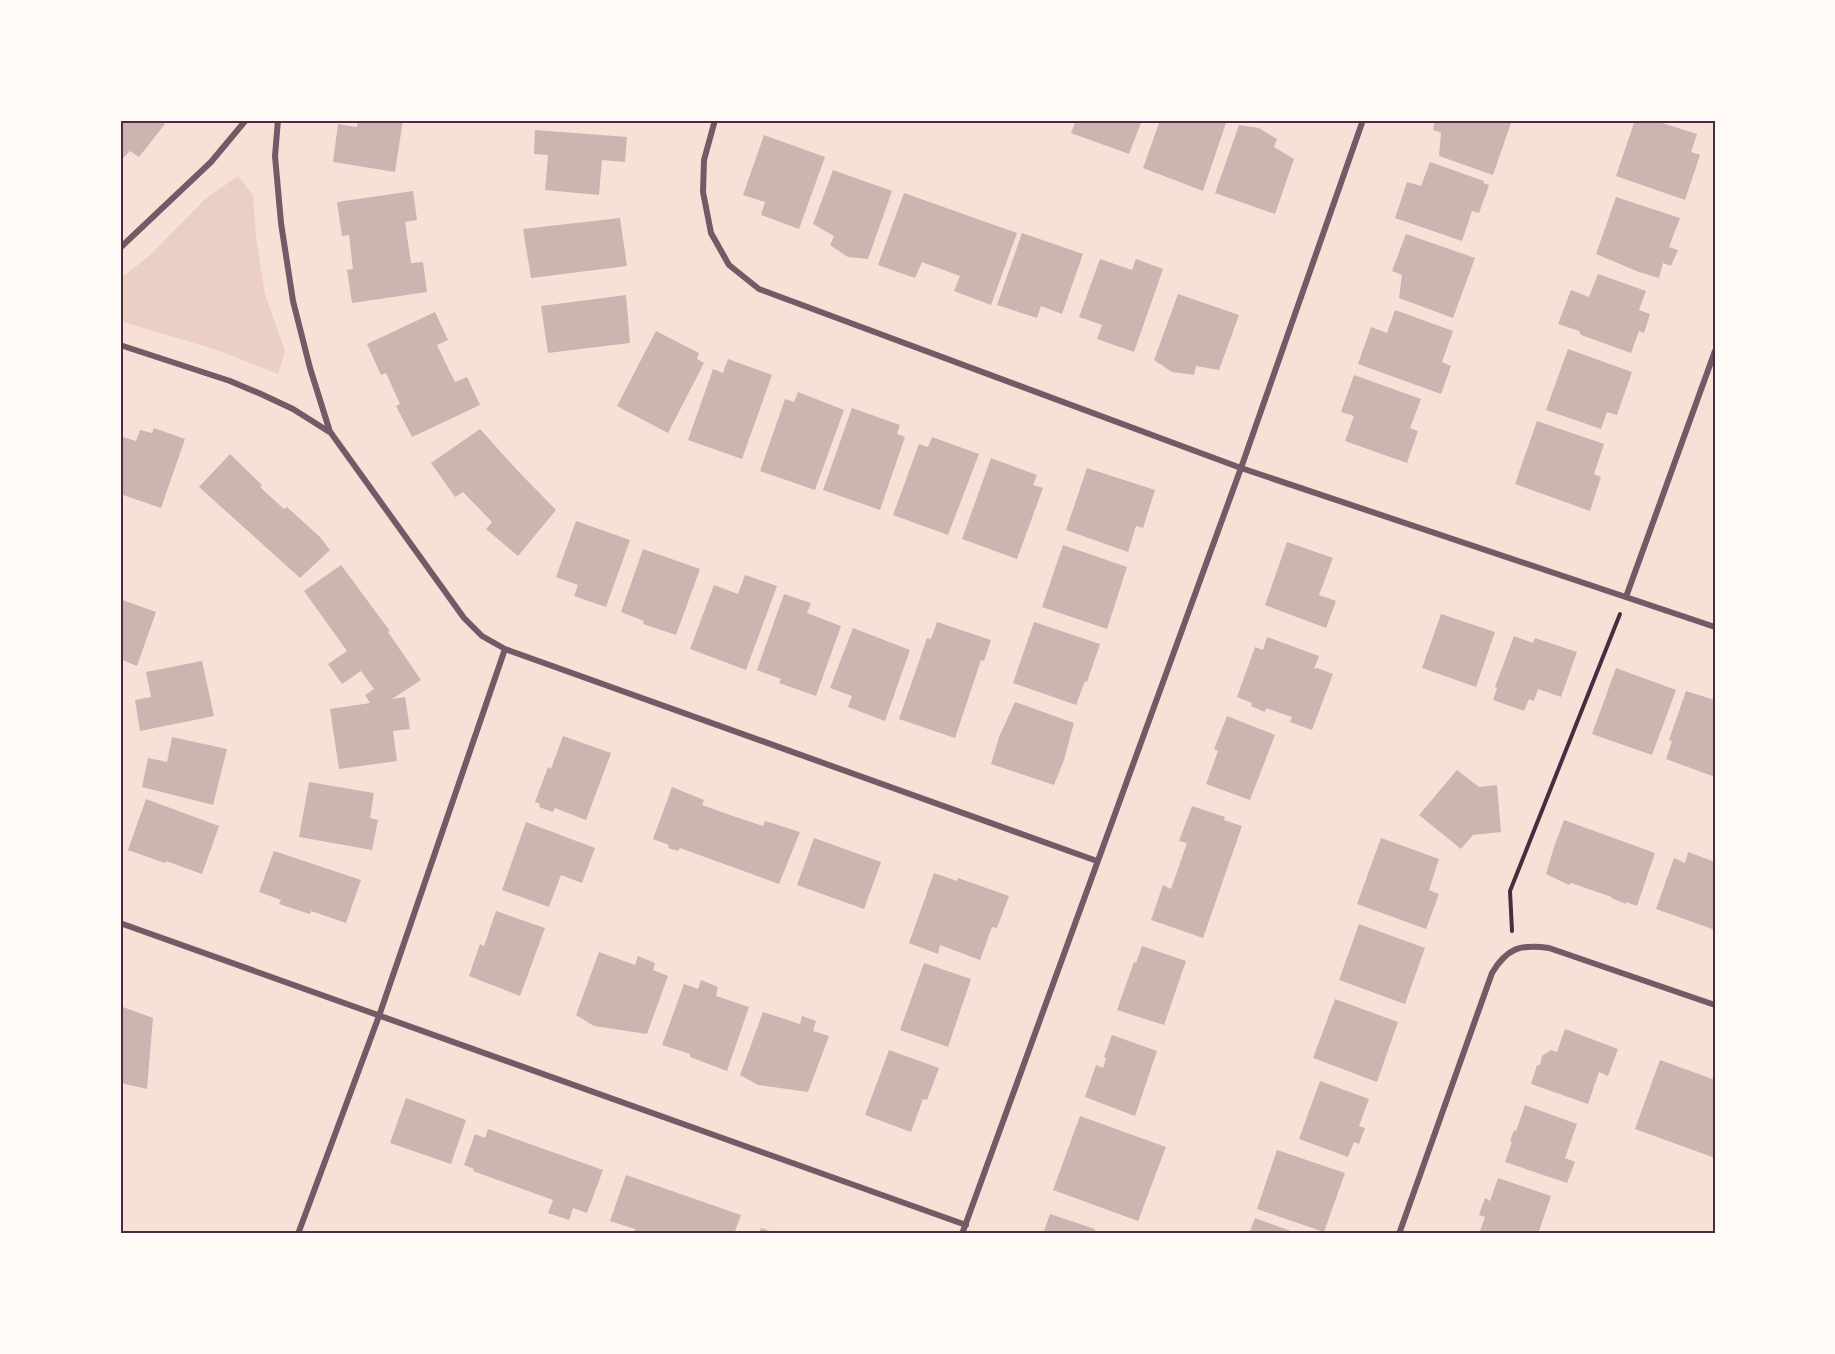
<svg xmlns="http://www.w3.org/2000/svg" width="1835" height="1354" viewBox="0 0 1835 1354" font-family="'Sofia Sans Condensed',sans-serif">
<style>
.green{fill:#ebcfc5}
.building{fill:#ccb4b1}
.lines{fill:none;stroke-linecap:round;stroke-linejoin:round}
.path{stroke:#4a2c40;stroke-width:4}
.minor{stroke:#755966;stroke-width:6}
.neatline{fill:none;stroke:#4a2c40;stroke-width:2}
</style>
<rect width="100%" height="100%" fill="#f7e1d7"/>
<!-- green -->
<path class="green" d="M238 176 253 195 256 238 265 294 285 351 278 374 217 350 120 321V279L149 256 205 199Z"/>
<!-- building -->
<path class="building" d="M120 120H160L165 124 139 157 130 151 120 161Z
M358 120H403L395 172 333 162 338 124 357 127Z
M1076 120H1142L1129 154 1071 133Z
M1160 120H1227L1203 191 1143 168Z
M1435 120H1512L1493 175 1439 156 1441 133 1433 130Z
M1635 120H1653L1697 134 1691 152 1700 155 1685 200 1616 176Z
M1239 125 1259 128 1277 139 1274 147 1294 159 1275 214 1215 193Z
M535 130 627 137 625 162 602 160 599 195 545 190 548 155 534 154Z
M764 135 825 157 799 229 761 215 765 202 743 195Z
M1430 162 1484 181 1483 183 1489 185 1479 213 1472 211 1462 241 1395 218 1407 182 1421 186Z
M833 170 892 191 868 259 848 257 830 245 834 236 813 224Z
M413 191 417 220 405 222 411 263 423 262 427 292 352 303 347 270 353 269 349 235 342 236 337 202Z
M904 193 1017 233 991 305 954 291 960 276 922 262 915 278 878 265Z
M1616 197 1680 218 1669 247 1678 250 1671 266 1663 263 1659 278 1639 272 1596 254Z
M620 218 627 266 531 278 523 229Z
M1022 233 1083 254 1062 314 1041 306 1037 318 997 305Z
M1406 234 1475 258 1453 318 1399 298 1402 275 1392 271Z
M1100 259 1132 270 1136 259 1163 269 1134 352 1097 339 1102 325 1079 317Z
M1598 274 1646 291 1639 310 1650 314 1644 333 1639 331 1631 353 1581 335 1579 331 1558 324 1571 290 1589 297Z
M1178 294 1239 315 1219 370 1196 366 1194 375 1172 372 1154 360Z
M626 295 630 343 548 353 541 306Z
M1395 310 1453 331 1442 362 1451 366 1441 394 1358 364 1371 327 1387 333Z
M435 312 448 340 437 345 446 364 455 382 467 377 480 405 412 437 396 406 400 404 386 373 381 375 367 344Z
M656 331 699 353 697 359 704 363 668 433 617 406Z
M1568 349 1632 372 1617 415 1607 412 1601 429 1546 410Z
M728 359 772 375 742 459 688 440 713 369 723 373Z
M1354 375 1421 399 1410 428 1418 431 1407 463 1345 441 1354 416 1341 412Z
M798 392 844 410 815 490 760 471 785 399 794 402Z
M852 408 900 425 897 434 905 437 880 510 823 490Z
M1537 421 1604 444 1594 474 1601 477 1590 511 1515 484Z
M154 428 185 439 161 508 120 494V436L136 441 140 430 152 433Z
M480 429 517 470 556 510 518 556 486 529 492 522 463 492 455 497 431 463Z
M932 437 979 454 948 535 893 515 919 444 928 447Z
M230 454 262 485 260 487 284 509 287 507 320 537 330 550 300 578 199 487Z
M991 458 1037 475 1033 485 1043 488 1017 559 962 539Z
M1087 468 1155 490 1143 528 1136 526 1128 552 1066 530Z
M576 521 630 540 606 607 574 596 578 585 556 577Z
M1287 542 1333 558 1319 595 1336 601 1326 628 1265 605Z
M1063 545 1127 567 1107 629 1042 607Z
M643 549 700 569 676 635 643 624 644 621 621 612Z
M341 565 390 631 388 632 421 680 392 699 405 697 410 729 393 731 397 761 339 769 330 709 370 703 365 695 374 689 361 671 342 684 328 664 347 651 304 591Z
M745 575 777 586 746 670 690 649 714 585 738 594Z
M784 594 811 603 807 613 841 626 816 696 779 683 781 679 757 670Z
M120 599 156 612 137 666 120 659Z
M1441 614 1495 632 1476 687 1422 668Z
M937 622 991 640 984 661 981 660 955 738 899 719 927 638 931 639Z
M1034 622 1100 644 1087 682 1085 681 1076 705 1013 683Z
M853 628 910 650 885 721 848 707 852 696 830 688Z
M1514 636 1533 643 1535 638 1577 652 1561 697 1538 689 1534 701 1529 699 1524 711 1493 700 1497 688 1495 687Z
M1267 637 1319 656 1314 669 1317 668 1333 674 1312 730 1290 722 1292 717 1266 708 1265 712 1251 706 1252 703 1237 697 1255 647 1263 650Z
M202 661 214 716 140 731 135 700 151 697 146 672Z
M1616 668 1676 690 1652 755 1592 734Z
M1686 691 1715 700V777L1666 759 1672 741 1669 740Z
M1015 702 1074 723 1064 760 1054 785 991 764 999 737Z
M1227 716 1275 735 1250 800 1206 784 1218 751 1214 749Z
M563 736 611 753 586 820 555 808 553 812 539 807 540 804 535 802 548 767 551 769Z
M172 737 227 749 213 805 142 787 148 758 167 762Z
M1457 770 1479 787 1497 785 1501 832 1473 835 1461 849 1419 815Z
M309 782 374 793 370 818 378 820 372 850 299 837Z
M672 787 704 800 702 805 733 816 763 826 765 821 800 832 779 884 680 848 678 851 668 848 669 845 653 839Z
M146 799 219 826 202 874 166 861 165 863 128 850Z
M1192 806 1225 817 1224 820 1242 826 1203 938 1151 920 1163 885 1171 889 1187 843 1179 841Z
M1564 820 1655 853 1637 906 1626 902V904L1611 898 1612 897 1571 883 1569 885 1546 874 1554 847Z
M526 822 595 848 582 883 561 875 549 907 502 890Z
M814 838 881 862 864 909 797 885Z
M1381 838 1439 859 1429 890 1439 894 1426 929 1357 904Z
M274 851 361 880 346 923 311 911 310 914 279 904 281 900 259 892Z
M1688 852 1715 862V930L1656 909 1674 858 1685 863Z
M934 873 957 881 958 878 1009 896 997 928 992 927 980 960 940 945 938 954 909 943Z
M496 911 545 928 520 996 469 976 480 944 484 946Z
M1359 924 1425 948 1405 1004 1339 980Z
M1142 946 1186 961 1164 1025 1117 1010 1134 962 1136 963Z
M599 952 635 965 638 956 655 963 653 970 668 976 647 1034 594 1026 576 1015Z
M924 963 971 979 948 1047 900 1030Z
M701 980 718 987 716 996 749 1007 727 1071 690 1057V1054L662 1045 684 984 698 989Z
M1335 999 1398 1022 1377 1082 1313 1058Z
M120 1006 153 1018 147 1089 120 1083Z
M763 1012 800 1024 802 1016 816 1021 813 1031 829 1036 808 1092 758 1085 740 1075Z
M1565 1029 1618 1049 1608 1076 1599 1072 1588 1104 1531 1084 1537 1065H1540L1542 1056 1551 1050 1557 1052Z
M1112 1035 1157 1051 1135 1116 1085 1097 1096 1065 1103 1068 1106 1058 1104 1057Z
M889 1050 939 1068 927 1100 923 1099 911 1132 865 1115Z
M1660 1060 1715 1080V1158L1635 1129Z
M1320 1081 1369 1099 1359 1126 1365 1128 1359 1144 1354 1142 1348 1157 1299 1139Z
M406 1098 466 1120 451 1164 390 1143Z
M1525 1105 1577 1124 1565 1158 1575 1162 1567 1183 1505 1162 1512 1142 1510 1141 1514 1130 1516 1131Z
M1080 1116 1166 1147 1138 1221 1053 1190Z
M488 1129 603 1170 587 1213 573 1208 569 1220 548 1213 553 1200 473 1171 474 1169 464 1165 475 1134 485 1138Z
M1277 1150 1345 1173 1324 1232 1257 1209Z
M626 1175 741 1215 734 1234H633L635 1229 610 1221Z
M1498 1178 1551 1196 1538 1234H1479L1485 1217 1479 1215 1485 1198 1490 1201Z
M1050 1214 1095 1229 1093 1234H1043Z
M1255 1218 1299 1234H1249Z
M761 1228 779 1234H759Z"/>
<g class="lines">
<!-- path -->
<path class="path" d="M1512 931 1510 891 1620 614"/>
<!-- minor -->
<path class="minor" d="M278 120 275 156 281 223 293 301 310 368 330 432
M715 120 704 160 703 192 711 233 729 265 759 289 1241 468 1715 627
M120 248 211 162 246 120
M120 345 230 381 261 394 293 409 331 433 464 618 482 636 505 649 1097 861
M1626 597 1715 351
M120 923 966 1225
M298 1234 379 1016 505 649
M962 1234 1241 468 1363 120
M1399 1234 1492 973C1507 948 1520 944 1549 948L1715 1005"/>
</g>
<!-- border -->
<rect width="1835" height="1354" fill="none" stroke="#fffaf5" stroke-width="243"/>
<rect x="122" y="122" width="1592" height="1110" class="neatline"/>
</svg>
